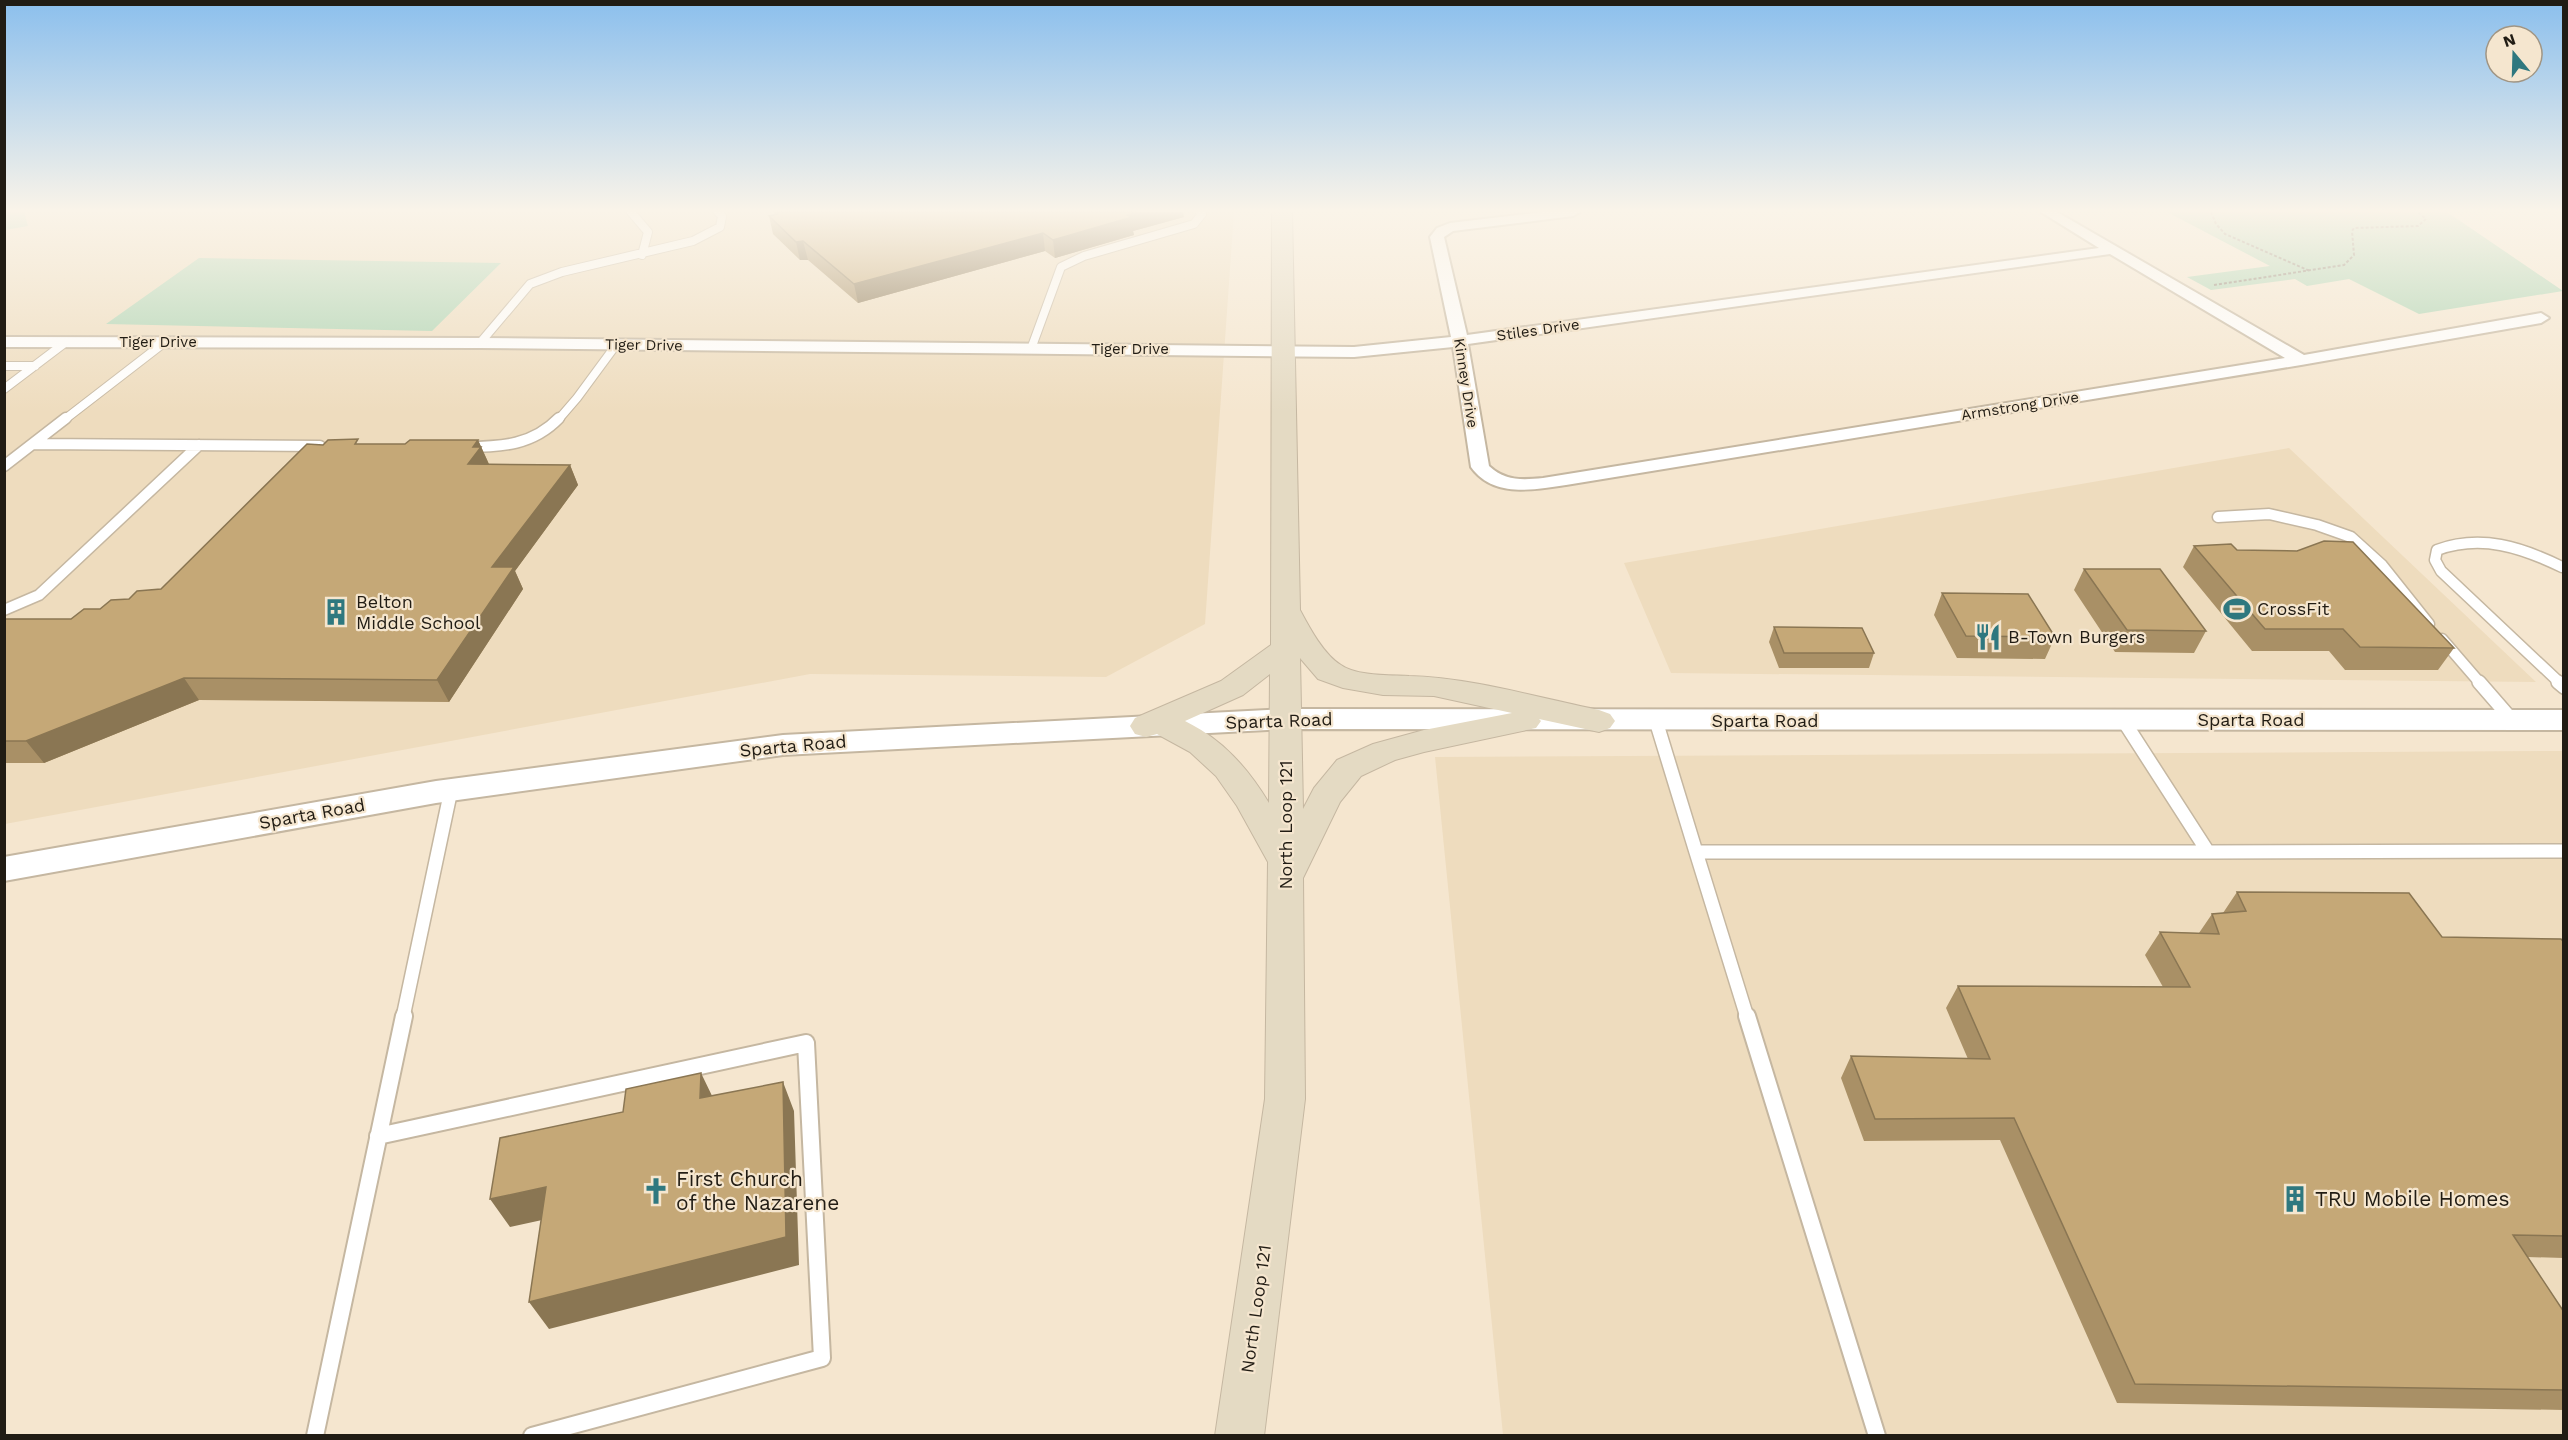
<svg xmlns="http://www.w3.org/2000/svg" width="2568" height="1440" viewBox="0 0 2568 1440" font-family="'Work Sans',sans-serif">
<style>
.built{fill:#eedcbe}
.green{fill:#aad3b1}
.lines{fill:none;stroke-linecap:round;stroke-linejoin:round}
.service-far3-casing{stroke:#c5b7a1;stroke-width:10}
.service-far2-casing{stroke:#c5b7a1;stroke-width:13}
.service-far1-casing{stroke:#c5b7a1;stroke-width:16}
.service-casing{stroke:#c5b7a1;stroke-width:20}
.minor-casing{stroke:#c5b7a1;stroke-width:4}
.tertiary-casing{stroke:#c5b7a1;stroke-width:4}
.secondary-casing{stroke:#c5b7a1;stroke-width:2}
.path{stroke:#877d6e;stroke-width:2;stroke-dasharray:3 2;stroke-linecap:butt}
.service-far3{stroke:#fff;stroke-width:8}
.service-far2{stroke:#fff;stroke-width:10}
.service-far1{stroke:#fff;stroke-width:13}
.service{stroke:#fff;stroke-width:16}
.minor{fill:#fff;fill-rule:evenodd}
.tertiary{fill:#fff;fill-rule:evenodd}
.secondary{fill:#e4dac3;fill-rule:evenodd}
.wall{fill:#a99066}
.shaded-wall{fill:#8a7653}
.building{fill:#c5a877;stroke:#8a7653;stroke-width:1.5}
.labels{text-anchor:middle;stroke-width:4.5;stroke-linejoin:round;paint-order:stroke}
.far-street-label{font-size:15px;fill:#211c14;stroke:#f5e6cf}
.poi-label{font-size:18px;fill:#211c14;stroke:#f5e6cf;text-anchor:start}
.street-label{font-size:18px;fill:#211c14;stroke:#f5e6cf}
.near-poi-label{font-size:21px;fill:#211c14;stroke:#f5e6cf;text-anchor:start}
</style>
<rect width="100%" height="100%" fill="#f5e6cf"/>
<!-- built -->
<path class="built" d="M5 212H1234L1205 624 1106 677 810 674 5 824Z
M2289 448 2536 682 1671 673 1624 563Z
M2563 751V1435H1503L1435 757Z"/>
<!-- green -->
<path class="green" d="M5 212H24L28 226 5 230Z
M2167 212H2447L2563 291 2419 314 2349 279 2307 286 2295 279 2211 290 2187 277 2270 266Z
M199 258 501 263 432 331 106 324Z"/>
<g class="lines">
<defs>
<path id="service-far3" d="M631 212 648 232 642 255
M480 343 530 284 562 272 693 241 720 227 722 216 718 212
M1031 349 1061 267 1084 256 1194 224 1202 214 1200 212
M4 366H35
M4 389 66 342
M64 420 165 342
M558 420 577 398 616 345"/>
<path id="service-far2" d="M33 444 320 446
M466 447C502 447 533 445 559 418
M4 466 66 418
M2218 517 2269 514 2317 525 2351 537 2382 565 2429 624
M4 610 39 595 199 445
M2442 639 2480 683
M2560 683 2441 571 2435 560 2437 550C2481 534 2521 547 2562 567"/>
<path id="service-far1" d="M2479 682 2512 720
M2558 682 2564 687
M1656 721 1696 852H2208L2123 720
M1696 852 1747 1017
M2208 852 2564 851
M403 1017 451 790"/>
<path id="service" d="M1747 1016 1877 1436
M378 1136 806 1043 822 1358 532 1436
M315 1436 404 1016"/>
<path id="minor" d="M1542 212H1580L1573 216 1453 231 1444 237 1467 335 2099 248 2041 212H2057L2304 355 2541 313 2549 318 2541 323 2301 365 1566 485C1533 490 1493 498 1471 467L1453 347 1354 357 480 348 4 347V337L480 338 1354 347 1451 337 1430 237 1437 228 1450 223ZM2110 254 2285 358 1543 478C1522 480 1505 481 1489 466L1468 344Z"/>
<path id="tertiary" d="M1286 709 2564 710V730L1286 729 783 755 436 803 4 881V857L436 781 783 735Z"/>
<path id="secondary" d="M1272 212H1292L1300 610C1309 627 1324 655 1341 665 1356 676 1390 675 1409 676 1468 677 1540 698 1599 710L1610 714 1615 721 1610 728 1599 732 1539 719 1541 721 1536 728 1424 752 1395 760 1361 776 1340 802 1303 878 1305 1099 1264 1436H1215L1265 1099 1268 862 1237 806 1216 776 1190 752 1157 734 1146 737 1135 734 1130 726 1135 718 1221 681 1271 645ZM1300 658 1318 679 1343 688 1383 695 1434 696 1512 713 1424 730 1373 744 1337 760 1314 788 1303 809ZM1270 674 1269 803C1247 767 1223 740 1185 721L1243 695Z"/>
</defs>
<!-- service-far3 casing -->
<use href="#service-far3" class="service-far3-casing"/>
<!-- service-far2 casing -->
<use href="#service-far2" class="service-far2-casing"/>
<!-- service-far1 casing -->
<use href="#service-far1" class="service-far1-casing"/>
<!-- service casing -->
<use href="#service" class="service-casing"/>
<!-- minor casing -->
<use href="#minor" class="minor-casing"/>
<!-- tertiary casing -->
<use href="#tertiary" class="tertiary-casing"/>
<!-- secondary casing -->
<use href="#secondary" class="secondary-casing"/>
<!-- path -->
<path class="path" d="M2211 212 2216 224 2225 234 2310 271
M2214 285 2344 265 2354 255 2352 231 2354 228 2418 226 2426 219 2418 212"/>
<!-- service-far3 -->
<use href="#service-far3" class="service-far3"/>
<!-- service-far2 -->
<use href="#service-far2" class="service-far2"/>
<!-- service-far1 -->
<use href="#service-far1" class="service-far1"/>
<!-- service -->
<use href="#service" class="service"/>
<!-- minor -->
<use href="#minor" class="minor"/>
<!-- tertiary -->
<use href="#tertiary" class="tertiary"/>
<!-- secondary -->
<use href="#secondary" class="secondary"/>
</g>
<!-- wall -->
<path class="wall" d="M774 212 1184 217 1133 231 1134 235 1055 258 1045 251 858 303 808 260H800L773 234 769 216 775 215Z
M478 440 489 464 570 465 578 485 515 571 523 589 449 702 199 700 44 763H4V619H71L129 599 161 589 361 444H405Z
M2194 546 2237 550 2454 648 2438 670H2345L2329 651H2252L2183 567Z
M2084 569 2206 631 2194 653 2115 652 2074 590Z
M1942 593 2055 637 2045 659 1957 658 1934 615Z
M1774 627 1874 653 1869 668H1779L1769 642Z
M2237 892 2442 937 2564 942V1258L2527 1257 2564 1312V1410L2117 1403 2000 1140 1864 1141 1841 1078 1851 1056 1968 1059 1946 1008 1958 986 2163 987 2145 955 2160 932 2199 933 2212 914 2223 913Z"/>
<!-- shaded-wall -->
<path class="shaded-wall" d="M1137 212H1183L1184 217 1133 231 1134 235 1055 258 1053 240Z
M1043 233 1045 251 858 303 854 284Z
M803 241 808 260H800L796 242Z
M478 440 487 460 490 467 468 464 473 447Z
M570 465 578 485 515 571 523 589 449 702 437 680 492 567Z
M184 678 199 700 44 763 26 741Z
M701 1073 715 1102 700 1098Z
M783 1082 794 1111 799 1265 549 1329 529 1302Z
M546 1187 565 1215 510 1227 490 1199Z"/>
<!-- building -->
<path class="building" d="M775 212H1137L1127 215 1132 217 1053 240 1043 233 854 284 803 241 796 242 769 216 778 214Z
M358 439 355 444H405L410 440H478L473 447H481L468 464 570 465 492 567H514L437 680 184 678 26 741H4V619H71L84 609H100L111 600 129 599 137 591 161 589 307 444 323 445 328 440Z
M2324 541 2353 542 2454 648 2360 647 2343 629H2265L2194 546 2231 544 2237 550 2297 551Z
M2084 569H2160L2206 631 2127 630Z
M1942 593 2028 594 2055 637 1966 636Z
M1774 627 1862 628 1874 653H1784Z
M2237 892 2409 893 2442 937 2561 939 2564 942V1236L2513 1235 2564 1312V1390L2135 1384 2014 1118 1875 1119 1851 1056 1990 1059 1958 986 2190 987 2160 932 2219 934 2212 914 2246 911Z
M701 1073 700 1098 783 1082 786 1237 529 1302 546 1187 490 1199 500 1138 623 1112 626 1089Z"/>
<!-- sky -->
<linearGradient id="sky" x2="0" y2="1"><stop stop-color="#8bbfed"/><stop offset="0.51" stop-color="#faf4e9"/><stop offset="1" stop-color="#faf4e9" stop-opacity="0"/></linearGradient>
<rect width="2568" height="413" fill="url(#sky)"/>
<!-- icons -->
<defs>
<symbol id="stadium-bare" viewBox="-9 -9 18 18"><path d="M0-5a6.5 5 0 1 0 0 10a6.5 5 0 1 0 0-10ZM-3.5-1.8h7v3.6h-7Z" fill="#2f787f" stroke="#f5e6cf" stroke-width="2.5" paint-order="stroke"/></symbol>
<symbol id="building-bare" viewBox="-9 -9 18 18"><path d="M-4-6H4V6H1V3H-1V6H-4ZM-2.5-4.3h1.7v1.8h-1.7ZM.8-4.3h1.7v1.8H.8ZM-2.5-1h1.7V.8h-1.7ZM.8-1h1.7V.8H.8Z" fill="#2f787f" stroke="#f5e6cf" stroke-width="2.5" paint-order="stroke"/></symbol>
<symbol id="restaurant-bare" viewBox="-9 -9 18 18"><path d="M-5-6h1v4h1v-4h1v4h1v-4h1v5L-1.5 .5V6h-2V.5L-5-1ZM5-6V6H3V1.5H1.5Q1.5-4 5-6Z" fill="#2f787f" stroke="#f5e6cf" stroke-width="2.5" paint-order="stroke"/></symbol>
<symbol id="church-bare" viewBox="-9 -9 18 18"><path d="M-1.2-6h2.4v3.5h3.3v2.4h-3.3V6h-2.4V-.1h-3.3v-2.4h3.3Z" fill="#2f787f" stroke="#f5e6cf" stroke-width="2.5" paint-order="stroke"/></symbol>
</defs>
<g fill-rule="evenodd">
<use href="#stadium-bare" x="2218" y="590" width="38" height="38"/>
<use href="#building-bare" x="317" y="593" width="38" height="38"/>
<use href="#restaurant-bare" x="1969" y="618" width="38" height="38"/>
<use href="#church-bare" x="637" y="1172" width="38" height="38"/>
<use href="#building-bare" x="2276" y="1180" width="38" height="38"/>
</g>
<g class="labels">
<!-- far-street labels -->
<g class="far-street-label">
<text transform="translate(1538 330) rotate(-8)" y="5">Stiles Drive</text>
<text x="158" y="347">Tiger Drive</text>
<text transform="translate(644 345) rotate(1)" y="5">Tiger Drive</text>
<text x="1130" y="354">Tiger Drive</text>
<text transform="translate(1466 383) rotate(81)" y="5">Kinney Drive</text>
<text transform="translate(2020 406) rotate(-9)" y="5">Armstrong Drive</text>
</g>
<!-- poi labels -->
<g class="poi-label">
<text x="356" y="608">Belton<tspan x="356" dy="21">Middle School</tspan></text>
<text x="2257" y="615">CrossFit</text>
<text x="2008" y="643">B-Town Burgers</text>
</g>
<!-- street labels -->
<g class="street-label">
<text x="2251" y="726">Sparta Road</text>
<text transform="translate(1279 721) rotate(-2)" y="6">Sparta Road</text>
<text x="1765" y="727">Sparta Road</text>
<text transform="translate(793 746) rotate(-5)" y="6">Sparta Road</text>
<text transform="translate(312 814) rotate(-10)" y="6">Sparta Road</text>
<text transform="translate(1286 825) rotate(-90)" y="6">North Loop 121</text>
<text transform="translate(1256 1309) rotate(-82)" y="6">North Loop 121</text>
</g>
<!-- near-poi labels -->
<g class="near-poi-label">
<text x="676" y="1186">First Church<tspan x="676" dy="24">of the Nazarene</tspan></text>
<text x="2315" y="1206">TRU Mobile Homes</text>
</g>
</g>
<!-- border -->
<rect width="2568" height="1440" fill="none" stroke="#211c14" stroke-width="12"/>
<!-- north arrow -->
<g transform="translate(2514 54) rotate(341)"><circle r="28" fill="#f5e6cf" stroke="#a09584" stroke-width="1.5"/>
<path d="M0-4.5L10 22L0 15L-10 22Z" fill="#2f787f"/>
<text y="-9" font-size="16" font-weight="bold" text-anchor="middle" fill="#211c14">N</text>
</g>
</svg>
